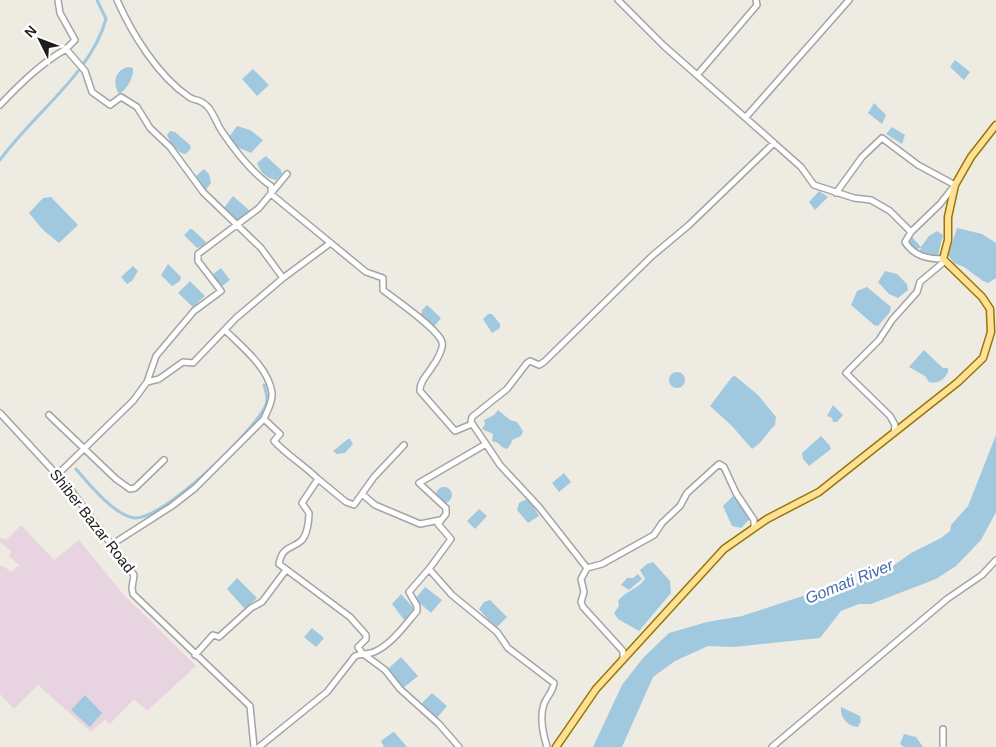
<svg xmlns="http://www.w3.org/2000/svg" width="996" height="747" viewBox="0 0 996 747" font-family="Arial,sans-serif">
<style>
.industrial{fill:#e8d4e1}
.water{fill:#a0c8de}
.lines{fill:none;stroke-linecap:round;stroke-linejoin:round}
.canal{stroke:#a0c8de;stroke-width:3}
.minor-casing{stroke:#a4a4a4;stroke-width:8}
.major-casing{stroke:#957800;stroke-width:9}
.minor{stroke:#fff;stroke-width:5}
.major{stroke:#ffe096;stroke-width:6}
.labels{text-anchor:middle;stroke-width:5;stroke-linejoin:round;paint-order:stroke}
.street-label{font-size:15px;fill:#1d1d1d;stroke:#fff}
.water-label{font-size:16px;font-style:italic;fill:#466caf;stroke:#fff}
</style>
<rect width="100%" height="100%" fill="#eeece2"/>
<!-- industrial -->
<path class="industrial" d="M21 525 54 560 79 540 123 594 196 666 147 711 134 699 110 724 105 719 91 732 38 685 14 709 0 694V567L2 565 11 572 19 565 9 556 11 551 0 542V537L6 540Z"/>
<!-- water -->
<path class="water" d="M955 60 970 72 964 80 950 67Z
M128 67 133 68C134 77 127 90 119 94 112 83 115 70 128 67Z
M253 69 269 85 257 96 242 79Z
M874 103 886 115 882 124 868 113Z
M237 126 250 130 263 140 251 153 237 147 229 137Z
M892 127 905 135 902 144 886 134Z
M170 131 175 132 190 145 191 148 186 154C178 154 170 143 167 135Z
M266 156 281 170 282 174 276 180C267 179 260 172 257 163Z
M204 169 209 174 211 183 205 191 201 189 196 176Z
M819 191 828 197 815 210 809 202Z
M233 196 250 211 239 222 224 208Z
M51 197 78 225 59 243 43 230 29 213 43 198Z
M957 228 982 234 996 243V278L988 283 983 281 964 267 954 263 948 255Z
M190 229H192L206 242 203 246 197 248 184 235Z
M937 231 943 235 938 255 930 258 919 253 921 248 913 250 907 241 912 237 921 247 929 236Z
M168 264 181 277 180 281 172 286 161 275Z
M133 266 138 271 132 281 127 284 121 277Z
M221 268 230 280 221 287 212 275Z
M885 271 897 274 907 284 908 290 898 298 889 294 878 282Z
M190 281 205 296 193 307 178 293Z
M867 287 891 307 890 312 878 326 874 325 851 305 857 291Z
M427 305 441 318 433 328 421 316 422 310Z
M488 314H492L500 324V328L492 333 483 319Z
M924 350 943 368H948V372C944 380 938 384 929 382L925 376 909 367Z
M669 380a8 8 0 1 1 16 0a8 8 0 1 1-16 0Z
M735 376 758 395 776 417 775 425C767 433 763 442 752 449L732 426 710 406 732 377Z
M833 405 843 415 837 422H833L832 418 827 416Z
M498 410 510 420 517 422 523 431 521 436 512 440 511 444 507 449 502 447 498 443 492 441 493 434 482 429 485 424 484 420 494 415Z
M996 435V512L981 540 956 566 936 579 871 604H859L841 611 820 638 734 647 708 646 675 661 653 677 622 747H593L622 685 643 658 669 633 707 622 742 616 821 590 845 587 878 577 911 553 941 538 950 531 951 525 968 506Z
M821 436 830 446 831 449 809 466 803 459 802 453Z
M348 439H350L353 444 345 453 337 454 333 451Z
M564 473 571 482 559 492 552 483Z
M436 495a8 8 0 1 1 16 0a8 8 0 1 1-16 0Z
M734 495 751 518 741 528 732 526 723 506Z
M529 498 539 516 528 523 517 510 519 503Z
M479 509 487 516 475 529 467 521Z
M653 562 670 581 671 593 639 631 618 619 614 613 619 606 618 601C624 592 638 589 645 579L640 570 647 564Z
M638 574 642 579 629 590 621 585 627 578H633Z
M237 578 257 598 245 609 227 589Z
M425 587 442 600 431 613 415 599Z
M401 594 416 611 405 621 392 604Z
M490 600 507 617 497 627 492 624 479 609 484 602Z
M312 628 324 638 316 647 304 637Z
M401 657 418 676 402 689 389 672V668Z
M432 693 447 706 436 719 420 705Z
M85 695 102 713 90 727 71 710Z
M841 707 860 716 861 721 858 727C847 726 840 718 841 707Z
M393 732 395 733 407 747H384L381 741Z
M904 734 916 737 923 747H904L900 744Z"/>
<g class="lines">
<!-- canal -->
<path class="canal" d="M0 160C33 114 91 74 106 19L97 0
M76 469C88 483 114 515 134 518 162 521 253 432 265 407 269 400 266 392 264 385"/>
<defs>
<path id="minor" d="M58 0 60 13 75 40 66 49 85 71 92 92 110 105 121 97 137 107 150 128 170 147 203 192 261 248 283 278
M117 0C132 34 158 76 189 97 196 102 198 97 208 107 214 114 216 122 221 130 235 151 251 172 271 186V194L366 272 383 278V290C395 299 438 329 442 342 444 348 436 362 432 367 428 374 419 382 420 391L455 431 472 424
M698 74 757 5 756 0
M0 105C20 84 40 64 66 49
M746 117 849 0
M774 143 801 167 814 185 854 198 871 200 890 211 911 232 940 204 955 185 918 165 882 138 862 157 836 193
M911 232 905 242C914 256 927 259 943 259
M147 382 156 356 194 311 221 291 198 261V254L259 208 287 174
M0 413 70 489 134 575 132 588 133 594 250 706 254 747
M49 415 116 479 130 489 135 488 164 460
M264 419 280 434 274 441C288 456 304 465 318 479L302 503 309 513C309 521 307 536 301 541 292 549 282 546 279 564L350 617 366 635V639L358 647 362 653 385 670 400 689 439 724 459 747
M894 433 895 425 890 416 846 373 879 340 892 320 917 292 920 282 945 261
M486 444 500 465 539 507 587 568 581 579 584 592 581 602 583 607 623 651V660
M57 475 133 401 147 382 159 379 183 362 193 363 236 318 283 278 329 244
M318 479 346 502 354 505 374 477 404 445
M362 494 375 505 420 524 440 520
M111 545 172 506 195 488 264 419C267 411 273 402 272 393 269 368 242 347 225 330
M587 568 602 564 654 535 662 523 680 506 687 493 719 464 724 467 736 493 754 520V527
M195 655 213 635 219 637 251 608 262 602 286 570
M943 729V747
M259 747 327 692 355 656C362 653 367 655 374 652 391 645 405 625 417 611V606L409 592 429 569
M547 747C543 734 539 718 544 704 547 696 553 692 554 683L508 648 497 632 452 595 429 569 451 539 438 524 446 514V508L419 483 486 444 471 422 472 417 507 389 527 363 530 361 539 365 544 362 652 256 689 225 774 143 664 46 618 0
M772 747 947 599 982 575 996 560"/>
<path id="major" d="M556 747 596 689 724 549 767 519 819 492 958 382 983 358 991 332 990 309 982 297 943 259 948 240V217L955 185 971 157 996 125"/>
</defs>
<!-- minor casing -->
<use href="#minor" class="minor-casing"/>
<!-- major casing -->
<use href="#major" class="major-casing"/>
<!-- minor -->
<use href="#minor" class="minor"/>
<!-- major -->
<use href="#major" class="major"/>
</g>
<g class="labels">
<!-- street labels -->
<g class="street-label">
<text transform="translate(92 521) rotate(52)" y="5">Shiber Bazar Road</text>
</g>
<!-- water labels -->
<g class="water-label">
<text transform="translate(849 581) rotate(-22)" y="6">Gomati River</text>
</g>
</g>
<!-- north arrow -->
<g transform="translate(40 40) rotate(312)" stroke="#ffffff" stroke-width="4" paint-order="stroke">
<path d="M0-4L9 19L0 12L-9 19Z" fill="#1d1d1d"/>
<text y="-8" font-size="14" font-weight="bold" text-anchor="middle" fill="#1d1d1d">N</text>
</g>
</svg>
